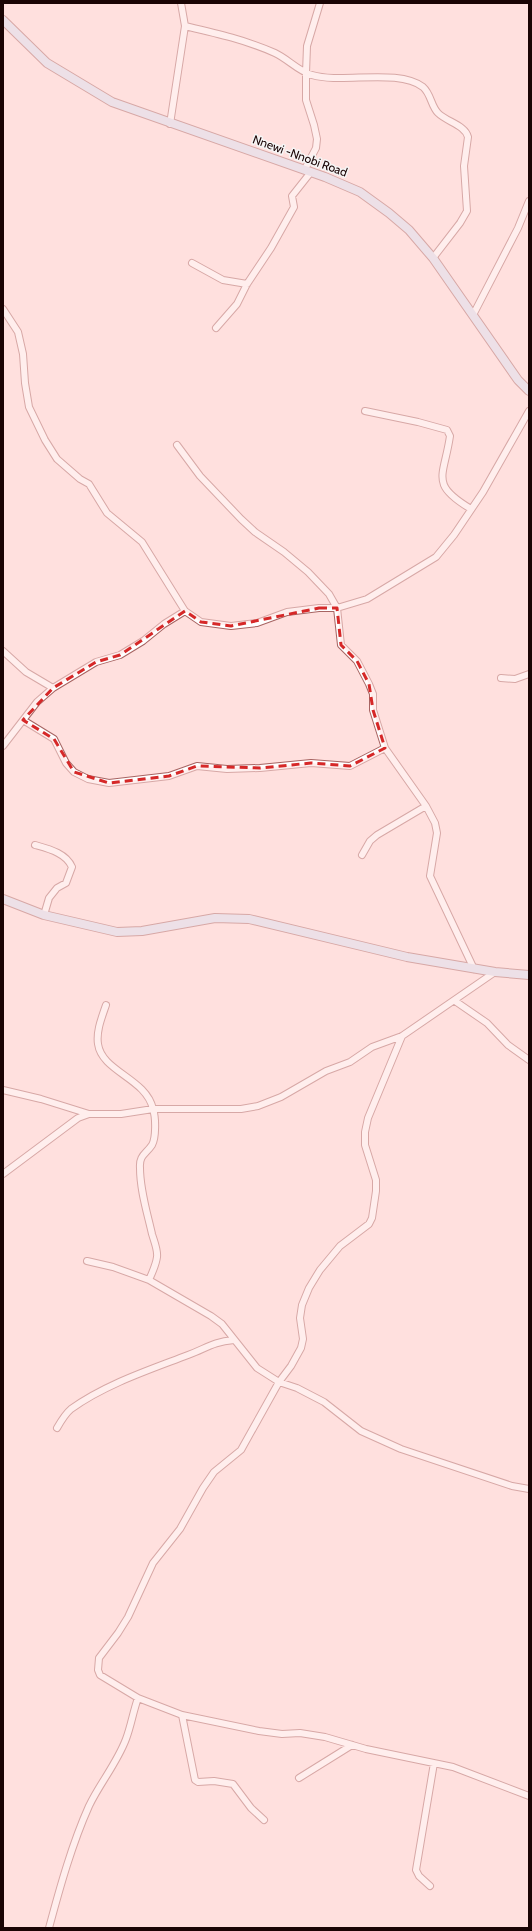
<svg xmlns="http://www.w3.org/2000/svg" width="532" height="1931" viewBox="0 0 532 1931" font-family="Cabin,sans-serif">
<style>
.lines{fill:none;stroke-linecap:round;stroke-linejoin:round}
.minor-casing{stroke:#a76462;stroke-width:8}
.secondary-casing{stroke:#a76462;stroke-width:10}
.minor{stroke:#fff;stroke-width:6}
.secondary{stroke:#d7e1f2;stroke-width:8}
.marked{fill:none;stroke:#d62828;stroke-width:3;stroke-dasharray:8 5;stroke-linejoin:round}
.labels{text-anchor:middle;stroke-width:3;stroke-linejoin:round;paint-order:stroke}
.street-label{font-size:12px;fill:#1a0404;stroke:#f5f5f5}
</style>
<rect width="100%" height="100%" fill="#ffe0de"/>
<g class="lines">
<defs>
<path id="minor" d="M185 26C215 33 246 40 275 53 288 59 298 71 312 75 342 84 398 68 423 87 431 94 431 106 438 113 447 122 465 125 468 137L464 166 467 211 460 223 433 258
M170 124 185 26 181 3
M305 169 316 148 317 139 314 125 306 100V73L307 46 320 3
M192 263 223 280 247 284
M3 309 18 332 23 354 25 383 29 407 45 440 57 459 80 479 89 484 107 513 142 542 185 611 201 622 231 626 257 623 287 612 319 608H337L367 599 436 557 454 535 483 492 529 411
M473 315 518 228 529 201
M216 328 237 304 247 284 271 248 294 207 292 196 311 172
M365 411 418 422 447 430 450 436C444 477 429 484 471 509
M177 445 200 476 241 519 255 532 284 552 308 572 329 594 337 608 341 645 357 661 369 684 373 694V710L385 748 426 806 435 823 437 833 430 876 474 969
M3 651 26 672 53 688
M501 678 515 679 529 674
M23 720 54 739 66 763 74 772 88 779 109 783 169 776 197 766 227 769 260 768 311 763 350 766 385 748
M3 746 37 702 53 688 96 662 120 655 143 641 164 624 185 611
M35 845C49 849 66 853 72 867L66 883 57 888 49 898 44 915
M362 855 370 841 377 835 426 806
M455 1001 487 1023 508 1045 529 1060
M106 1005C102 1017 96 1031 98 1044 102 1072 146 1078 153 1109 156 1118 156 1138 152 1145 146 1154 139 1155 140 1168 140 1190 147 1212 152 1234 154 1241 158 1250 157 1257 156 1265 152 1273 149 1280
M402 1036 368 1118 365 1132V1145L376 1180V1191L372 1218 369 1224 340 1246 320 1270 309 1288 302 1305 300 1318 303 1339 301 1348 291 1366 279 1382 241 1450 214 1472 203 1488 180 1529 153 1563 128 1617 118 1633 99 1658 98 1670 100 1675 138 1698 182 1715 259 1731 282 1734 300 1733 325 1737 366 1749 453 1767 529 1796
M3 1090 41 1099 89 1114
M3 1174 78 1118 89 1114H121L153 1109H241L258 1106 281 1097 326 1071 350 1062 372 1047 402 1036 495 972
M87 1261 113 1267 149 1280 211 1316 222 1324 257 1368 279 1382 297 1388 324 1402 361 1431 401 1449 512 1486 529 1489
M57 1428C61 1421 65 1414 71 1409 106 1384 149 1370 188 1355 207 1348 212 1342 234 1340
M182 1715 195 1780 198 1782 214 1781 233 1784 251 1808 264 1820
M299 1778 352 1745
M430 1886 419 1876 416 1870 434 1763
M49 1928C60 1887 72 1844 89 1806 100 1783 117 1763 126 1739 131 1726 133 1712 138 1698"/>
<path id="secondary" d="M3 20 47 63 112 102 325 177 360 192 389 213 409 230 433 258 518 380 529 391
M3 899 44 915 117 932 142 931 215 918 249 919 407 957 495 972 529 975"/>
</defs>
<!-- minor casing -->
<use href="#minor" class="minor-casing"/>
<!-- secondary casing -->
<use href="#secondary" class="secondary-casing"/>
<!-- minor -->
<use href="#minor" class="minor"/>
<!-- secondary -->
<use href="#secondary" class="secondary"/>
</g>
<!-- marked area -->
<path d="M0 0H532V1931H0ZM319 608H337L341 645 357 661 369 684 373 710 385 748 350 766 311 763 260 768 197 766 169 776 109 783 74 772 54 739 23 720 53 688 96 662 120 655 185 611 201 622 231 626Z" fill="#ffe0de" fill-opacity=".55" fill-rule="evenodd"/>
<path class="marked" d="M319 608H337L341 645 357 661 369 684 373 710 385 748 350 766 311 763 260 768 197 766 169 776 109 783 74 772 54 739 23 720 53 688 96 662 120 655 185 611 201 622 231 626Z"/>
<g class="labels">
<!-- street labels -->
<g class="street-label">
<text transform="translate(300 156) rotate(20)" y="4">Nnewi -Nnobi Road</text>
</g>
</g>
<!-- border -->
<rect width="532" height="1931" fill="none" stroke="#1a0404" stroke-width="8"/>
</svg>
